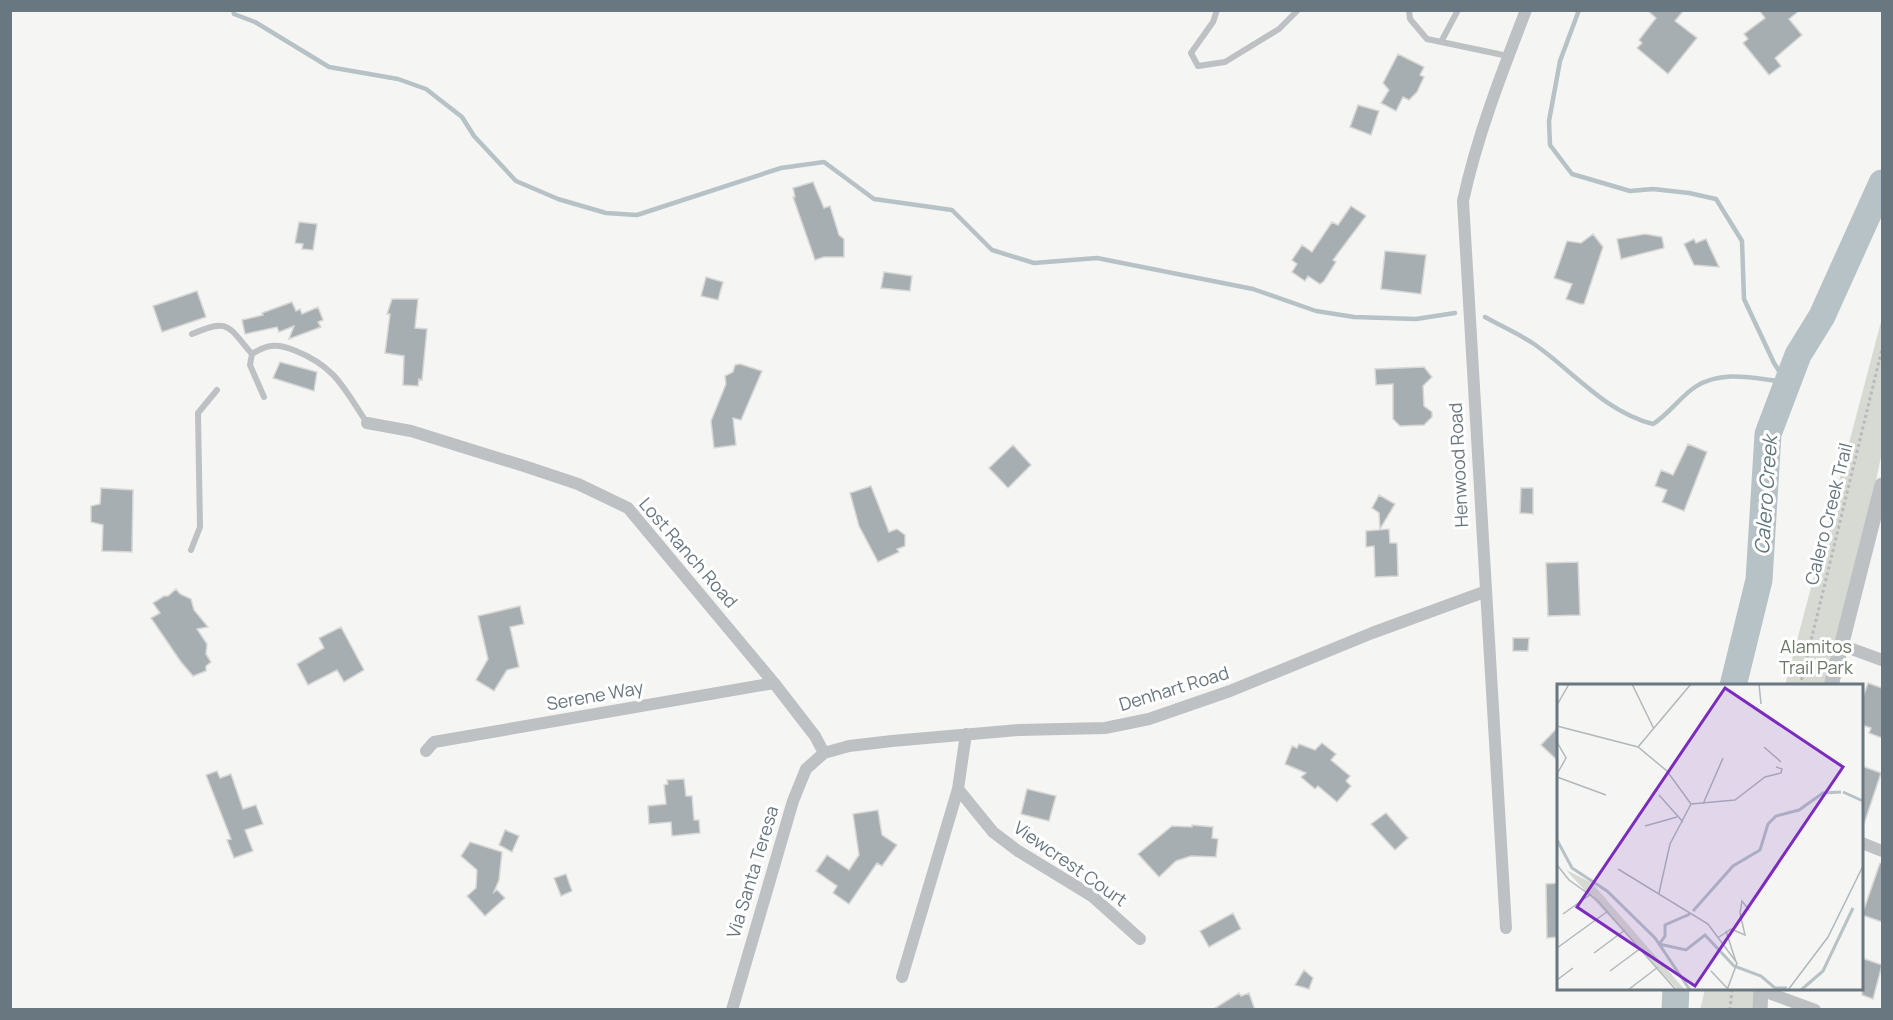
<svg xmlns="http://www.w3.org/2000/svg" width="1893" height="1020" viewBox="0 0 1893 1020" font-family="Manrope,sans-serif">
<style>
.green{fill:#d6dad2}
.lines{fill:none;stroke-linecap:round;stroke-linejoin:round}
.stream{stroke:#b6c2c6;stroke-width:4.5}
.river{stroke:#b6c2c6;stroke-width:27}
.building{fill:#a7aeb2;stroke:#d7d7d5;stroke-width:1.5}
.path{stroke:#b7babc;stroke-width:3;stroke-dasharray:3 3;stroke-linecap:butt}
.service{stroke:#bdc1c4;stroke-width:6}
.minor{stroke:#bdc1c4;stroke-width:12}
.tertiary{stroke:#bdc1c4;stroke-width:15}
.labels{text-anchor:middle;stroke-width:6;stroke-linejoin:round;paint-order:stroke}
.street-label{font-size:18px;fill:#687780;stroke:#fff}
.park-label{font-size:18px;fill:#6b7866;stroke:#fff}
.water-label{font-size:20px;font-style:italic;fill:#63787d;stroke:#fff}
.inset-river{fill:none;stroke:#b6c2c6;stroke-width:3}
.inset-road{fill:none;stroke:#b0b8bb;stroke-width:1.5}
.view{fill:#7b2cbf;fill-opacity:0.15;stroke:#7b2cbf;stroke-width:3}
.inset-edge{fill:none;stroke:#687780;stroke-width:3}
</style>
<rect width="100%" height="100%" fill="#f5f5f3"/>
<!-- green -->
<path class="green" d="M1882 318V452L1833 685 1785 686Z
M1705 989H1768L1764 1009 1700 1010Z"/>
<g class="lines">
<!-- stream -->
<path class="stream" d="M233 10 234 14 255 22 329 67 398 79 426 89 462 117 474 136 516 181 558 199 606 213 637 215 781 168 824 162 874 199 952 210 992 250 1034 263 1097 258 1253 289 1316 311 1354 317 1416 319 1455 313
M1579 10 1560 61 1549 121 1550 145 1572 174 1630 191 1653 189 1689 193 1716 199 1742 241 1744 299 1774 363 1786 382
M1485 317C1501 326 1519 334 1534 344 1573 371 1605 412 1653 424 1669 414 1680 397 1695 387 1723 369 1756 379 1786 382"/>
<!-- river -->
<path class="river" d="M1733 686 1759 580 1768 434 1798 355 1822 316 1882 183
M1675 1010 1676 988"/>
</g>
<!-- building -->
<path class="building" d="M1647 10H1684L1675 21 1697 38 1668 74 1637 48 1642 43 1639 40 1656 18Z
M1759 10H1800L1789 19 1802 35 1775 58 1781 66 1769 75 1743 43 1748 39 1744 34 1765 18Z
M1398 54 1424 67 1420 75 1424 77 1417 92 1409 100 1403 97 1396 111 1381 103 1389 90 1383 83Z
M1358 105 1379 111 1371 135 1350 127Z
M813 182 824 208 830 206 839 235 844 239V257H824L815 260 793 197H795L793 188Z
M1351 206 1366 216 1333 260 1336 262 1324 281 1320 284 1308 276 1305 281 1292 272 1297 264 1292 260 1302 245 1312 252 1332 222 1338 225Z
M299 222 317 224 313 250 302 249 303 244 295 243Z
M1593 234 1603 247 1584 304H1580L1566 299 1572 284 1554 278 1567 241 1581 243Z
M1645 234 1662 237 1664 248 1621 259 1617 239Z
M1694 239 1696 243 1706 239 1719 267 1694 265 1684 244Z
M1385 251 1426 255 1421 294 1381 289Z
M884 272 912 276 910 291 881 288Z
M706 277 723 282 718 300 701 296Z
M197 291 206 317 162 332 153 306Z
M392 299H418L415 328 427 329 422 380 419 379 418 386 403 385 404 356 385 353 390 314H387Z
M292 302 296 311 300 309 302 314 318 307 323 320 318 322 321 327 289 339 294 326 279 332 277 327 245 334 242 320 263 315 262 313Z
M280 362 317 372 314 391 273 378Z
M740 364 762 371 741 420 733 418 736 445 714 448 711 421 726 384 725 376 733 372 735 365Z
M1424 367 1432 377 1423 386 1424 406 1432 412V417L1424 425 1400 426 1393 419V384L1376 385 1375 369Z
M1688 444 1707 452 1684 511 1662 502 1667 490 1655 486 1661 470 1673 475Z
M1013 445 1031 465 1008 488 989 468Z
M871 486 889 532 897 529 905 535V546L897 549 899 552 878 562 859 526 850 493Z
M101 488 133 490 132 552 102 551 103 525 91 522V506L100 504Z
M1521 488H1533V514L1520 513Z
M1379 495 1395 504 1380 529 1379 513 1372 508Z
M1389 529 1390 543H1397L1398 576 1375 577 1374 546 1366 547V531Z
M1578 562 1580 615 1548 616 1546 563Z
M176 589 180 594 191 599 194 610 208 627 197 629 207 644 206 654 211 662 206 666V671L193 676 181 662 151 618 160 613 153 603 164 596H168Z
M520 606 524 624 510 627 519 667 507 670 494 691 476 680 488 659 478 616Z
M341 627 364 670 344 682 337 670 308 685 297 664 324 648 319 638Z
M1513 638H1529L1528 651H1513Z
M1868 683 1882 688V738L1869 733 1871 728 1862 725V700Z
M1558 727V761L1541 745Z
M1322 743 1336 754 1331 760 1350 776 1346 781 1351 786 1337 802 1318 786 1315 789 1301 777 1306 773 1285 764 1292 746 1297 748 1299 744 1315 750Z
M1862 766 1881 773 1864 824H1862Z
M217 771 220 778 231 774 243 809 256 805 263 824 245 830 253 851 234 858 227 840 231 839 206 775Z
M684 779 686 796H692L694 820H699L700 833 672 836 671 822 649 824 648 806 666 804 664 785 668 784 667 780Z
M1027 789 1056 796 1049 821 1021 814Z
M878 810 882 835 897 845 882 866 877 863 849 904 833 893 837 886 816 871 827 855 849 870 859 855 853 814Z
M1386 813 1408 838 1395 850 1371 824Z
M1192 825 1213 827 1212 838 1218 839 1216 857 1191 856 1176 861 1159 877 1138 854 1172 826 1192 827Z
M505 830 519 836 512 852 499 845Z
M470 842 502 852 499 880 494 892 497 890 505 898 485 916 467 896 476 888 477 870 461 856Z
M1880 863H1882V922L1862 915Z
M566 874 572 891 561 896 554 878Z
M1558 883V937L1547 938 1546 884Z
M1233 913 1241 929 1209 947 1200 931Z
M1862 958 1882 965 1873 999 1862 995Z
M1304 970 1313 978 1309 989 1295 985Z
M1239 993 1241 996 1249 993 1255 1010H1212Z"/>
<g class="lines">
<!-- path -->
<path class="path" d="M1800 686 1882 349
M1730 1010 1732 988"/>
<!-- service -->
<path class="service" d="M1217 10 1213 22 1191 53 1198 66 1225 62 1279 29 1298 10
M1409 10 1410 19 1427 39 1508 56
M1441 42 1458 10
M192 334C229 318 227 325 252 354
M264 397 250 365 252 354C269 343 279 344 296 351 336 367 344 389 367 423
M191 550 200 527 198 413 217 390"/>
<!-- minor -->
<path class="minor" d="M367 423 411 431 524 466 578 484 628 508 774 683 815 736 824 753
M1841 645 1882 660
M426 751 434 742 774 683
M958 789 993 832 1018 851 1092 896 1140 939
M1862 843 1882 851
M1506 928 1463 201C1477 136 1502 72 1526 10
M902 977 958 789 966 734
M1761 990 1815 1010
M732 1010 793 801 806 769 824 753 849 746 892 741 1019 730 1105 728 1149 719 1230 691 1372 633 1484 592"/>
<!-- tertiary -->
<path class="tertiary" d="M1831 686 1882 485
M1760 1010 1761 988"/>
</g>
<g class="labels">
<!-- street labels -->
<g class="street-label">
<text transform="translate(1459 465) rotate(-93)" y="6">Henwood Road</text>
<text transform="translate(1829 514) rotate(-76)" y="6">Calero Creek Trail</text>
<text transform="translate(688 553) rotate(49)" y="6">Lost Ranch Road</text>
<text transform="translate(1174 689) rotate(-17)" y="6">Denhart Road</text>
<text transform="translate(595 696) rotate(-10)" y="6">Serene Way</text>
<text transform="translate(1070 864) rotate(35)" y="6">Viewcrest Court</text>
<text transform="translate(753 872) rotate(-73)" y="6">Via Santa Teresa</text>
</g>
<!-- park labels -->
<g class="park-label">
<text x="1816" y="653">Alamitos<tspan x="1816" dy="21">Trail Park</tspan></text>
</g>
<!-- water labels -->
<g class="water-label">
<text transform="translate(1766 495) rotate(-86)" y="7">Calero Creek</text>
</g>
</g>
<!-- overview -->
<g transform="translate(1557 684)">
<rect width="306" height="306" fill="#f5f5f3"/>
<path d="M9 186 35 199 128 306H121Z" fill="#d6dad2"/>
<path class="inset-river" d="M286 108 306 117M0 156 15 184 50 207 98 254 133 306M136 227 176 182 203 166 211 140 219 132 242 126 266 109 284 108M103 259 108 252V241L133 230M102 260 129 266 148 251 177 282 204 292 218 304H230M244 306 266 287 296 224"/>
<path class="inset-road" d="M75 0 97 45M202 0 204 20M0 21 12 0M0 42 81 63 110 87 134 120M0 58 9 74 0 90M81 63 134 0M207 63 224 78M0 93 49 111M102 111 126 138M134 120 178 116 208 93 224 89 225 85 219 83M146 120 166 74M88 142 120 133M0 181 12 196 40 216 119 306M61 185 151 240 180 279 170 306M102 209 113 160 134 120M6 230 34 210M169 247 179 278M162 253 174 245 188 251 183 229 185 217 192 226M0 264 51 227M37 269 68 246M53 287 84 264M154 287 170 304M0 296 16 284M71 306 101 283M231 306 271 253 306 182"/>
<path class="view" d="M168 4 286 83 138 302 20 223Z"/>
<rect width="306" height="306" class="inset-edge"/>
</g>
<!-- border -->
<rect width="1893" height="1020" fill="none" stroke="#687780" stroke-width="24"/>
</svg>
